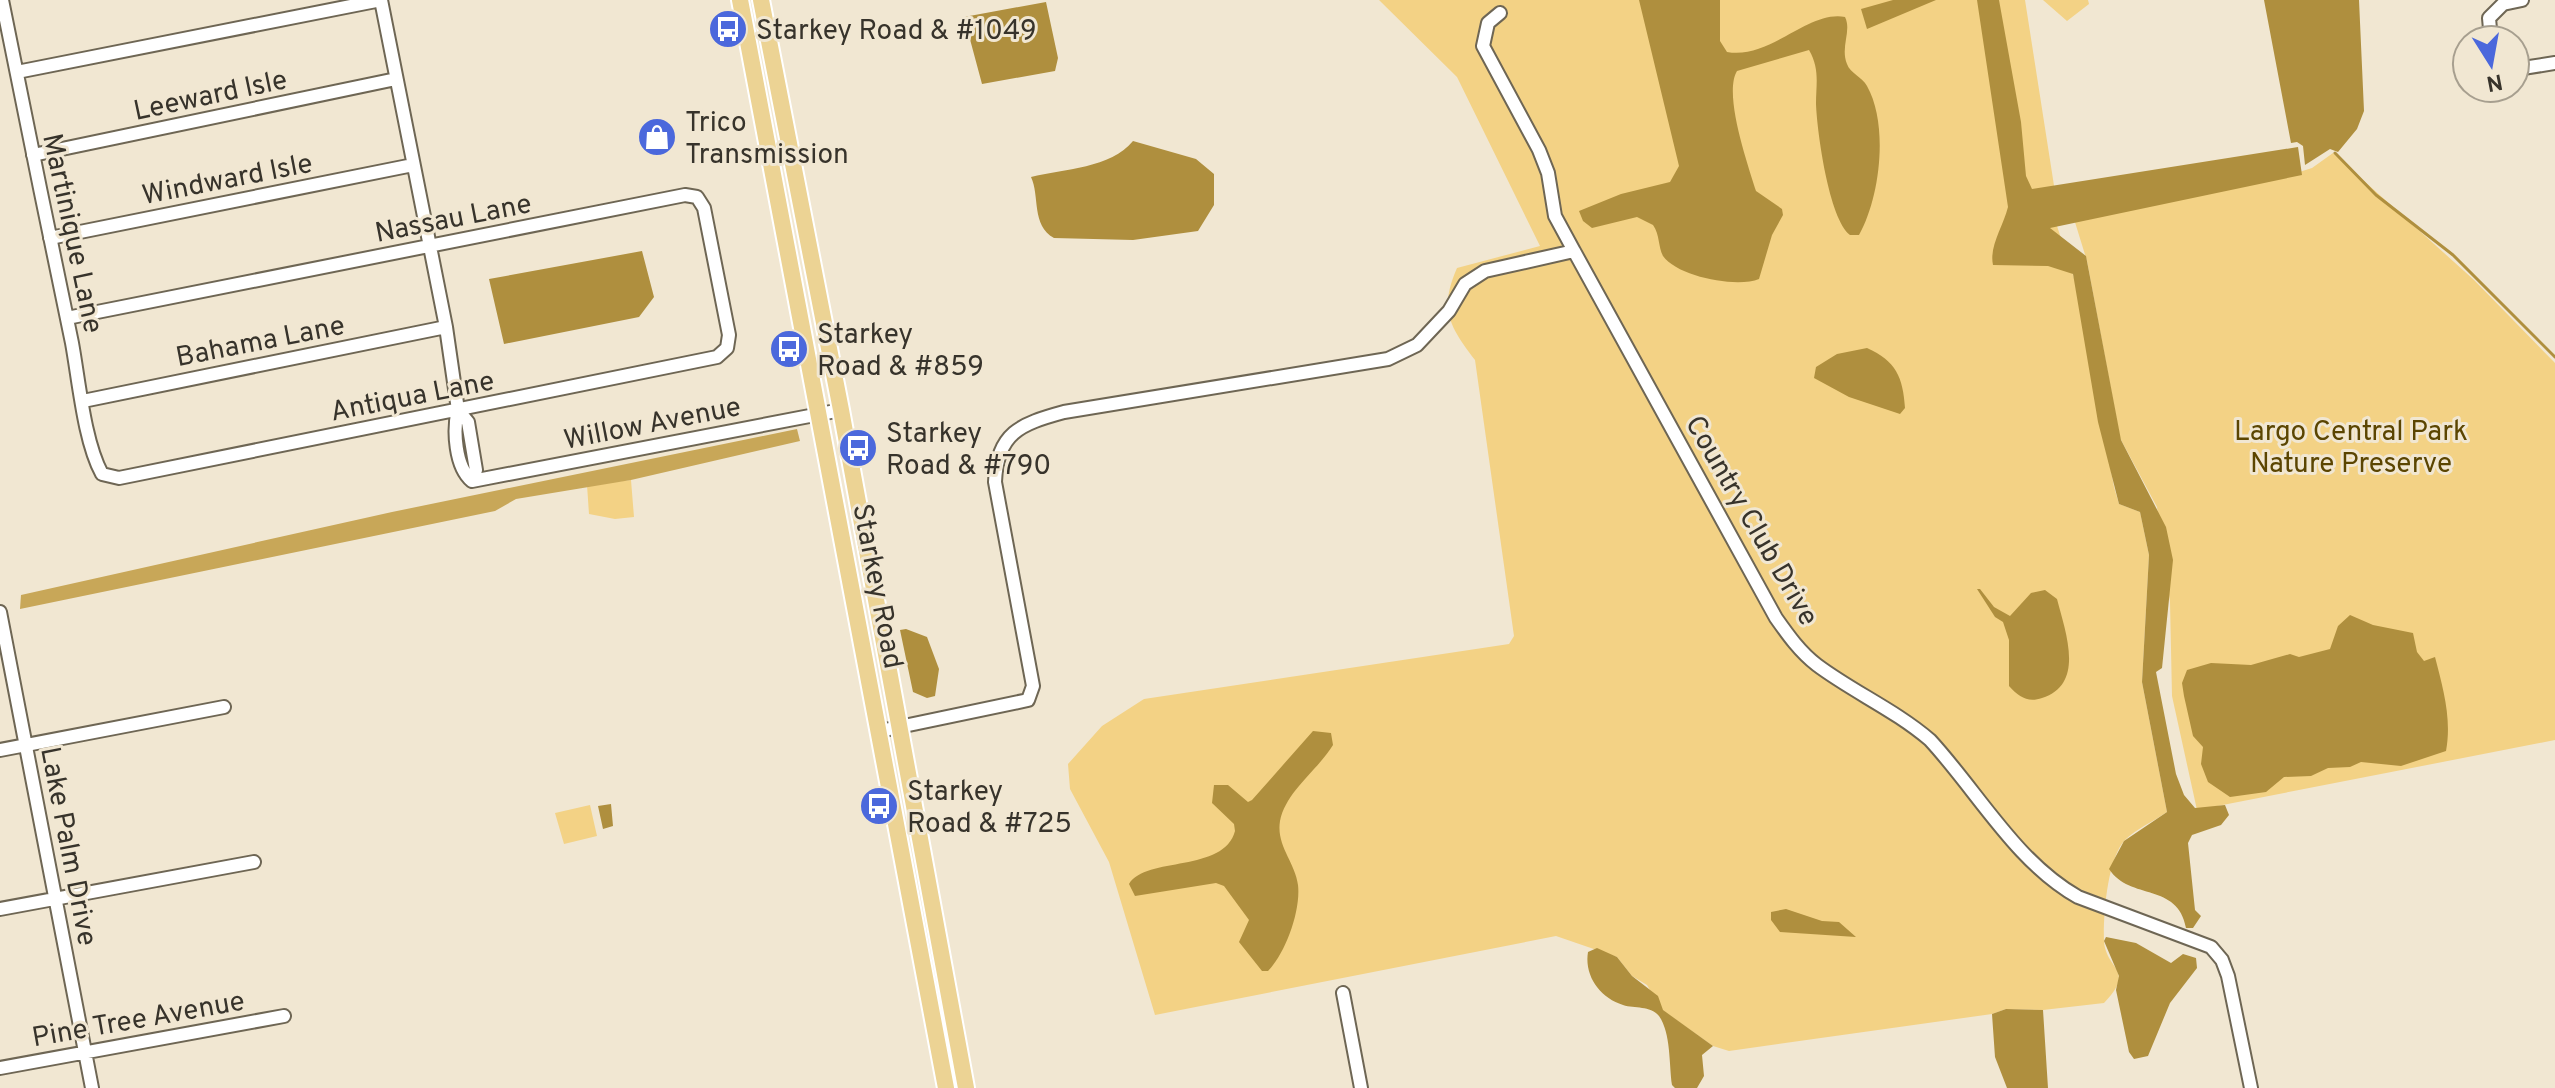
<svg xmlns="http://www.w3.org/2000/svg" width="2555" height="1088" viewBox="0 0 2555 1088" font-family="Overpass,sans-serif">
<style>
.green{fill:#f3d285}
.forest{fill:#c8a758}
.water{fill:#af8f3e}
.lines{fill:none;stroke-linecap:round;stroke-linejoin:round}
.stream{stroke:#af8f3e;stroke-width:3}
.minor-casing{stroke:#6e6654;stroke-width:16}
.major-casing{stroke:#fff;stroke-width:20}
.minor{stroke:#fff;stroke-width:12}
.major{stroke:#ecd394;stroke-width:16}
.labels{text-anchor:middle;stroke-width:6;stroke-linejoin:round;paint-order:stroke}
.poi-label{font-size:28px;fill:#37332b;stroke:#f1e7d2;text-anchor:start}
.street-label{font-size:28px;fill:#37332b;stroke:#f1e7d2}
.park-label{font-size:28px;fill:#5b4501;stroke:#f1e7d2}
</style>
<rect width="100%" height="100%" fill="#f1e7d2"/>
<!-- green -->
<path class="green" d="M1379 0H2025L2055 192 2057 226 2076 284 2114 487 2119 504 2140 512 2149 555 2142 682 2167 812C2154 821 2136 829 2125 840 2107 859 2103 917 2104 942 2107 971 2136 969 2104 1003L2043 1010 2006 1009 1992 1014 1729 1051 1713 1046 1662 1010 1647 985 1632 976 1617 957 1556 936 1155 1015 1109 862 1070 789 1068 764 1102 726 1144 699 1509 644 1514 636 1475 360C1449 326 1439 309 1457 268L1540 246 1457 77Z
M2043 0H2088L2089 4 2067 21Z
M2333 153 2474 280 2555 363V740L2197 810 2172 696 2170 602 2157 507 2120 438 2087 261 2074 219 2290 175 2312 168Z
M631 480 634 517 615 519 589 514 587 485Z
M590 805 597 836 564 844 555 813Z"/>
<!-- forest -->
<path class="forest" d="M797 429 800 441 631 480 516 499 495 511 20 609 21 595 392 512Z"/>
<!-- water -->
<path class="water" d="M1639 0H1720V41L1727 52C1770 60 1808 10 1845 17 1852 31 1840 47 1847 64 1850 73 1862 77 1867 86 1889 125 1880 198 1859 235H1850C1829 219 1817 132 1816 104 1816 84 1820 69 1809 50L1737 71C1723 94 1748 165 1756 191L1782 209 1783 215 1772 235 1759 279C1737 288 1678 277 1663 256 1658 247 1660 235 1653 225L1637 217 1592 228 1583 221 1579 211 1621 194 1670 182 1679 166Z
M1893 0H1936L1867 29 1861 9Z
M1977 0H1999L2021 122 2026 176 2032 189 2298 147 2302 175 2050 228 2086 256 2121 440 2166 527 2173 560 2162 668 2156 672 2176 774 2184 795 2195 808 2225 805 2229 815 2221 825 2192 835 2188 843 2195 910 2201 916 2193 928H2186C2178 882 2130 901 2109 869L2124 841 2167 812 2142 682 2149 555 2140 512 2119 504 2098 422 2073 274 2048 266 1993 265C1989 246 2003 227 2008 207Z
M2264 0H2359L2364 111 2357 129 2338 152 2330 149 2305 165 2303 146 2297 142 2291 143Z
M1046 2 1058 58 1055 71 982 84 964 17Z
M1133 141 1196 159 1214 174V205L1198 231 1133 240 1054 238C1031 225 1040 196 1031 177 1064 169 1111 168 1133 141Z
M642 251 654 297 639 317 504 344 489 279Z
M1867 348C1896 361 1903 377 1905 408L1900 414 1849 397 1814 378 1816 367 1837 354Z
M1977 589H1980L1994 607 2010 616 2031 593 2045 590 2057 599C2065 631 2086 684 2042 698 2028 703 2019 697 2009 686V640L2003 622 1995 617Z
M2350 615 2373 625 2413 633 2417 652 2424 661 2435 657C2443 688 2452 719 2446 751L2401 766 2361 762 2350 767 2328 768 2311 776 2284 777 2266 792 2230 797 2208 782 2201 764 2203 747 2193 736 2184 696 2182 683 2187 670 2211 663 2251 665 2290 654 2299 657 2330 649 2338 626Z
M906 629 927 637 939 669 935 696 927 698 913 692 900 630Z
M1313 731 1331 733 1333 745C1318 770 1286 791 1280 821 1276 846 1295 862 1298 885 1301 911 1285 954 1268 971H1262L1239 942 1249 920 1224 886 1216 883 1135 896 1129 884C1146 856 1224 873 1235 831L1234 824 1212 803 1214 785H1228L1248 802 1252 800Z
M611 804 613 826 603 829 598 806Z
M1786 909 1822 921 1839 922 1856 937 1780 932 1771 920V912Z
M2106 937 2136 943 2171 963 2183 954 2196 958 2197 968 2170 1003 2148 1056 2134 1059 2129 1052 2116 990 2119 976 2104 941Z
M1597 948 1617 957 1632 976 1658 996 1663 1010 1713 1046 1702 1055 1704 1076 1697 1088H1675L1672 1085C1669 1064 1671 1033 1659 1016 1650 1005 1635 1009 1623 1005 1600 998 1584 976 1588 952Z
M2006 1009 2043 1010 2048 1088H2007L1995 1057 1992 1014Z"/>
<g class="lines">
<!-- stream -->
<path class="stream" d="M2335 153 2376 195 2453 255 2555 357"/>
<defs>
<path id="minor" d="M2 0C25 114 48 229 72 343 79 381 84 441 102 474L119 478 717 357 727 348 729 335 704 208 697 197 685 195 67 318
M1500 13 1488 23 1483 46 1539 150 1548 173 1555 216 1574 251
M2491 40 2489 18 2503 4 2522 0
M2515 66 2523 68 2555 63
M17 72 381 0 446 327 458 410 468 422 476 470 472 481
M33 155 396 79
M50 238 413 165
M83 401 446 327
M458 410C453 430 455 467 472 481
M472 481 841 410
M0 612 92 1088
M880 731 1028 700 1033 686 995 482C997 433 1020 424 1064 412L1388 359 1417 345 1449 311 1465 284 1485 271 1574 251 1776 618C1788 635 1800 652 1817 665 1853 692 1895 710 1930 740 1978 792 2016 862 2078 897L2211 947 2222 960 2228 976 2251 1088
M0 750 224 707
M0 909 254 862
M1343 993 1361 1088
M0 1068 284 1016"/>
<path id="major" d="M740 0 946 1088
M761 0 841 410 966 1088"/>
</defs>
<!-- minor casing -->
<use href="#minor" class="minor-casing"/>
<!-- major casing -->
<use href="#major" class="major-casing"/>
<!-- minor -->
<use href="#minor" class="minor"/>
<!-- major -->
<use href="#major" class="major"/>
</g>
<!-- icons -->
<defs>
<symbol id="bus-disc" viewBox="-11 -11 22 22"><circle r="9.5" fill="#4b68dc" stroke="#f1e7d2"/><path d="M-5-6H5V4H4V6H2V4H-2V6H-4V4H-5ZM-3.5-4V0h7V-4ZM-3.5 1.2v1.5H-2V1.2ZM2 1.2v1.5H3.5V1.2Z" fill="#fff"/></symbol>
<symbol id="shop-disc" viewBox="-11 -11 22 22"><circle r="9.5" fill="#4b68dc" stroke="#f1e7d2"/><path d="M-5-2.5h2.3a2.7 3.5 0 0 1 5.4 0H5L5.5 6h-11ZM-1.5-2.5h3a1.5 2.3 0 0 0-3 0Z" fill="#fff"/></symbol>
</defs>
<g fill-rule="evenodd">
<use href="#bus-disc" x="706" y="7" width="44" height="44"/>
<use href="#shop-disc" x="635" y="115" width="44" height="44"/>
<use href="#bus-disc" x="767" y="327" width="44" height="44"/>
<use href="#bus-disc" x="836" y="426" width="44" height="44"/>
<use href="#bus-disc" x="857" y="784" width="44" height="44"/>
</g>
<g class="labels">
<!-- poi labels -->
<g class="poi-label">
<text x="756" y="39">Starkey Road &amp; #1049</text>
<text x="685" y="131">Trico<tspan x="685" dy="32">Transmission</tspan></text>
<text x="817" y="343">Starkey<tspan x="817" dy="32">Road &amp; #859</tspan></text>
<text x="886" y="442">Starkey<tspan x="886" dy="32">Road &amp; #790</tspan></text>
<text x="907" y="800">Starkey<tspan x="907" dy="32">Road &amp; #725</tspan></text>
</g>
<!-- street labels -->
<g class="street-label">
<text transform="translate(210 94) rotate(-12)" y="10">Leeward Isle</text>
<text transform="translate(227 178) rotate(-11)" y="10">Windward Isle</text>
<text transform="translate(453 217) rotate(-11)" y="10">Nassau Lane</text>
<text transform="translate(74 233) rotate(78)" y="10">Martinique Lane</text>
<text transform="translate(260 340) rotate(-11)" y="10">Bahama Lane</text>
<text transform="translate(412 395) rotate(-11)" y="10">Antiqua Lane</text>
<text transform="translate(652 422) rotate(-11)" y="10">Willow Avenue</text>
<text transform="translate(1753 520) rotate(60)" y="10">Country Club Drive</text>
<text transform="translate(879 586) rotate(79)" y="10">Starkey Road</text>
<text transform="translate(70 846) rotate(79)" y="10">Lake Palm Drive</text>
<text transform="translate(138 1018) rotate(-10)" y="10">Pine Tree Avenue</text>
</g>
<!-- park labels -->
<g class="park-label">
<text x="2351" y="440">Largo Central Park<tspan x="2351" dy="32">Nature Preserve</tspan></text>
</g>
</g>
<!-- north arrow -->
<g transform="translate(2491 64) rotate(169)"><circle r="38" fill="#f1e7d2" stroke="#a79f8f" stroke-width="2"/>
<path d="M0-6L14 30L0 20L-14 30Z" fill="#4b68dc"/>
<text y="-12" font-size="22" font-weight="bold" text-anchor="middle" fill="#37332b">N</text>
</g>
</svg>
